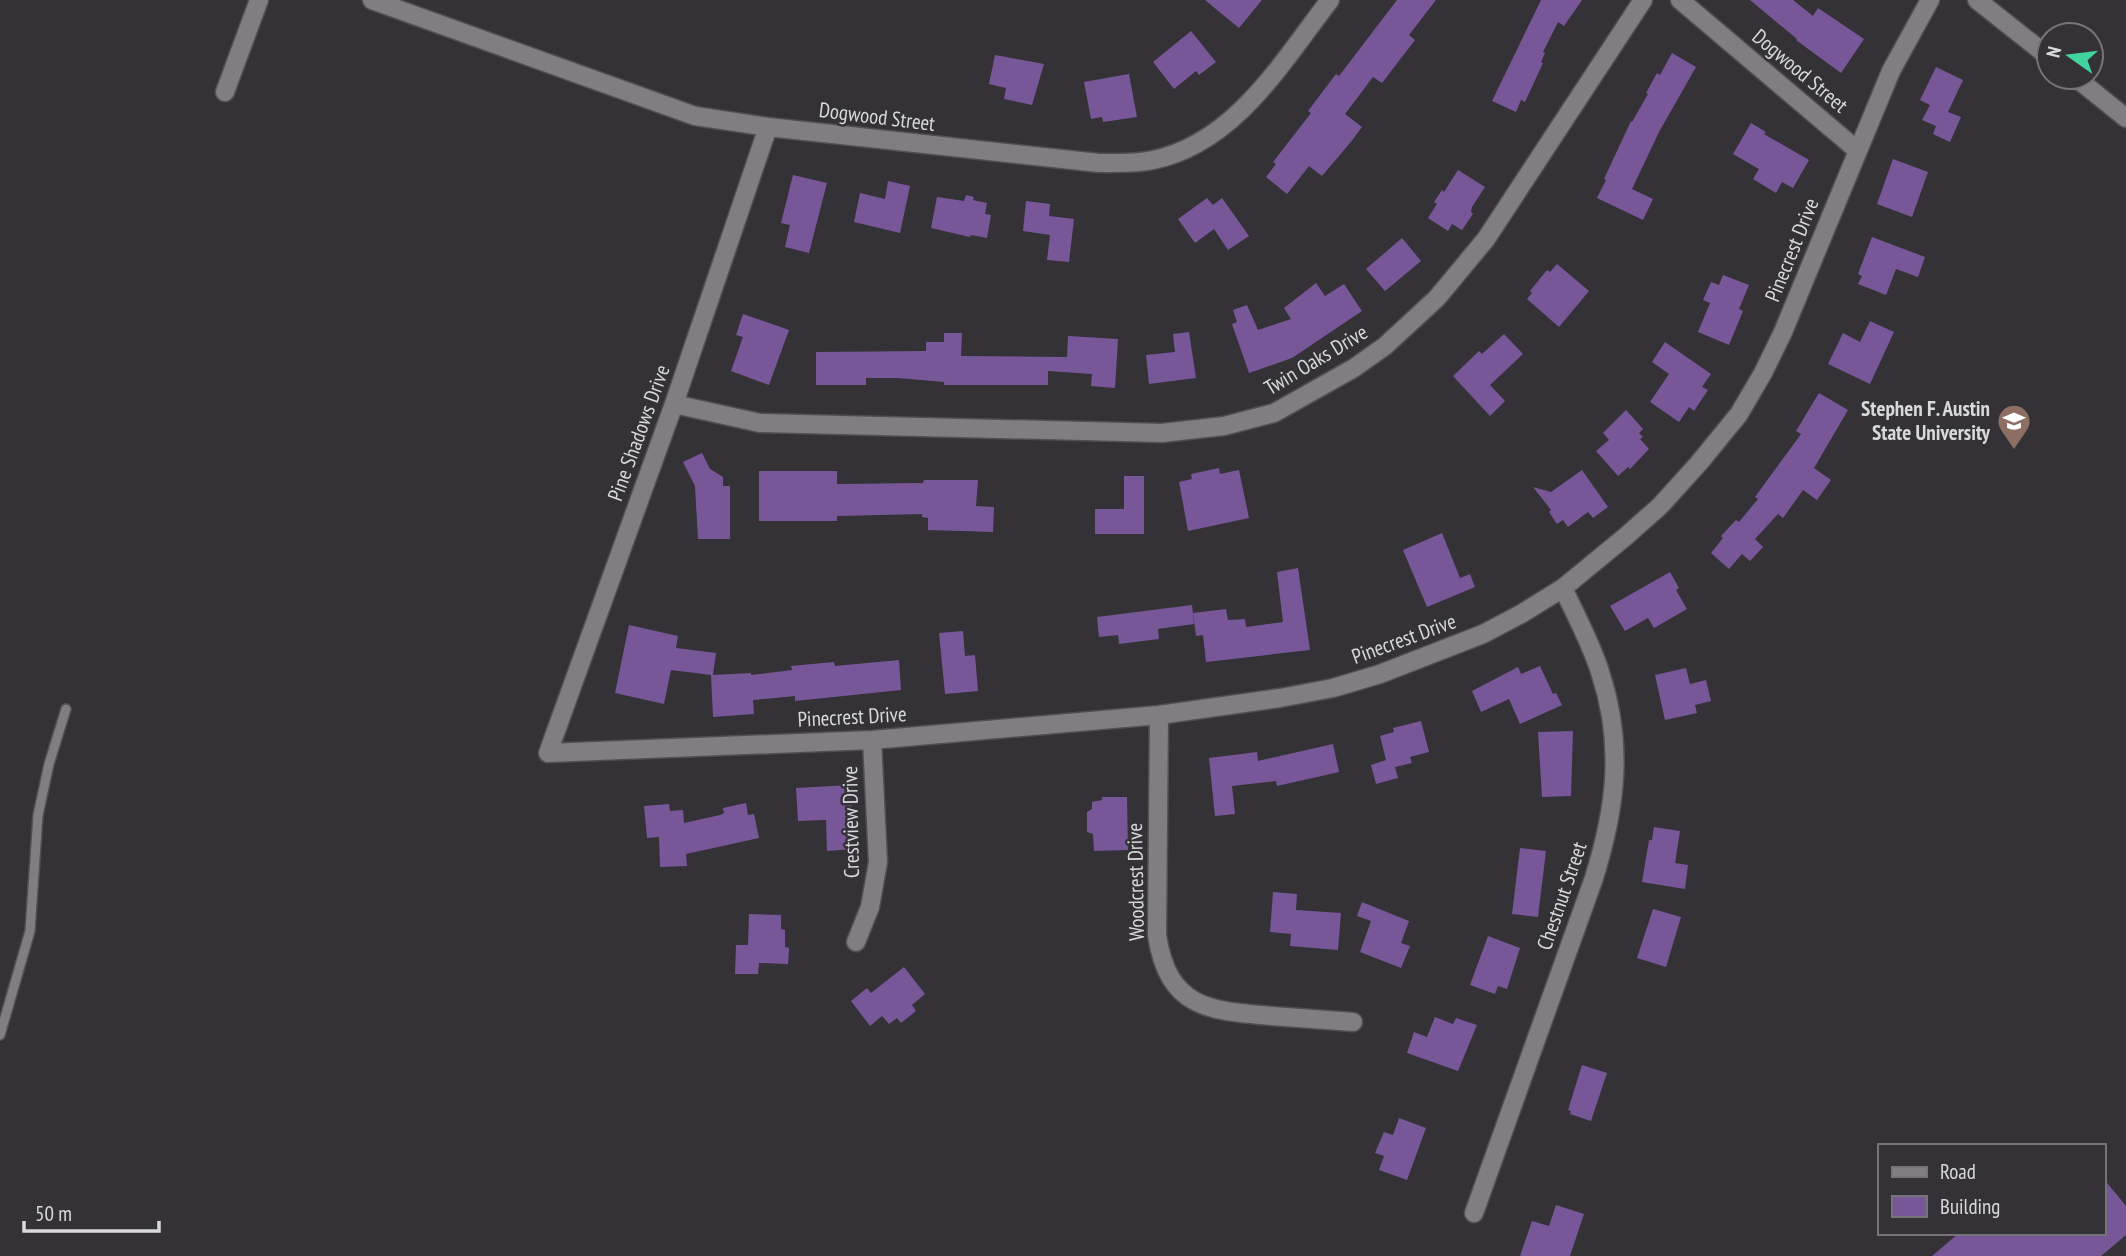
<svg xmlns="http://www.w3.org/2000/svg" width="2126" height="1256" viewBox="0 0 2126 1256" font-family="'PT Sans Narrow',sans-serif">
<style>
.building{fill:#785799}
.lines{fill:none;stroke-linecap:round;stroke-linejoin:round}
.lane-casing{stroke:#514f54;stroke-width:12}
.street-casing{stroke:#514f54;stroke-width:21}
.secondary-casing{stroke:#514f54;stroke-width:21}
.lane{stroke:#807d83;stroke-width:9}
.street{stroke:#807d83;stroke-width:18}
.secondary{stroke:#807d83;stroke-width:18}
.labels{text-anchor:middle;stroke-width:5;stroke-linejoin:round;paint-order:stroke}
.street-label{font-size:21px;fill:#d9d8db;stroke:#343237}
.poi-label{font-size:21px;font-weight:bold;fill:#d9d8db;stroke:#343237;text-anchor:end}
</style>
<rect width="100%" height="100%" fill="#343237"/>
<!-- building -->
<path class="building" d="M1205 0H1262L1239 28Z
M1397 0H1436L1409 35 1415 40 1382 83 1373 77 1345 114 1362 127 1350 143 1322 176 1309 166 1287 194 1266 177 1276 164 1273 162 1311 113 1308 111 1336 74 1339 76Z
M1541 0H1582L1564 26 1558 22 1543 52 1545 53 1541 62 1543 63 1525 102 1521 100 1516 112 1492 101Z
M1750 0H1793L1813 16 1818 8 1864 39 1841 73 1796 40 1797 39Z
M1191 31 1216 62 1199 75 1196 71 1174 89 1153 62Z
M1672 53 1696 67 1659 132 1632 189 1653 199 1643 220 1597 198 1606 180 1604 179 1631 121 1632 122 1648 94 1646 93 1657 73 1660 75Z
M995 55 1044 64 1032 105 1004 99 1006 88 989 84Z
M1936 67 1963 80 1948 112 1961 117 1950 142 1933 134 1936 126 1922 120 1930 105 1920 100Z
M1129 74 1137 117 1103 122 1102 117 1091 119 1084 82Z
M1751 123 1766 132 1764 134 1809 160 1793 188 1782 182 1776 193 1753 179 1759 169 1733 154Z
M1893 159 1928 172 1912 217 1877 204Z
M1458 170 1485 187 1472 207 1471 212 1473 214 1462 230 1452 224 1448 231 1428 218 1437 204 1434 202 1442 190 1444 192Z
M793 175 827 183 809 253 785 247 790 225 781 223Z
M888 181 910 186 900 233 854 222 860 193 885 199Z
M966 195 974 197 973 200 987 203 985 214 991 215 987 238 971 235 970 237 931 228 937 197 964 201Z
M1207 198 1213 205 1222 198 1249 236 1228 250 1214 229 1195 243 1178 219Z
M1026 201 1050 204 1049 216 1074 219 1069 262 1047 260 1050 235 1023 231Z
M1872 237 1925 257 1918 277 1896 269 1886 295 1858 284 1862 276 1858 274Z
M1402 238 1421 261 1385 291 1366 269Z
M1557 264 1589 291 1559 327 1527 299 1532 293 1530 291 1547 270 1550 272Z
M1723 275 1749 285 1739 309 1743 311 1729 345 1698 332 1710 303 1703 300 1711 282 1719 285Z
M1316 283 1325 296 1344 284 1362 311 1292 358 1249 373 1232 324 1237 322 1233 310 1247 305 1258 330 1291 319 1284 308Z
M743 314 789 330 769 385 731 371 743 337 736 335Z
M1870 321 1894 332 1870 384 1828 364 1843 333 1860 342Z
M1189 332 1196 378 1149 384 1146 355 1175 352 1173 334Z
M944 333H962L961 356 1067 357 1068 336 1118 339 1115 388 1091 386 1092 374 1048 371V385H944V382L898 378H866V385H816V352L926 351V342H944Z
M1504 334 1523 354 1490 385 1505 401 1490 416 1453 376 1479 351 1482 354Z
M1665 342 1711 374 1702 387 1708 390 1694 411 1689 407 1679 422 1650 402 1669 374 1652 362Z
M1819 393 1848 410 1814 468 1831 480 1817 500 1803 490 1783 518 1778 514 1755 539 1763 547 1750 561 1742 554 1729 569 1711 553 1723 538 1721 536 1736 520 1739 522 1758 499 1755 497 1801 434 1796 431Z
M1626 410 1643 429 1639 433 1643 437 1640 439 1649 449 1630 469 1628 467 1618 476 1596 451 1609 440 1603 433Z
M702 453 710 469 723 477V486H730V539H698L695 486 683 462Z
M1219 468 1220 474 1239 470 1249 518 1188 531 1179 482 1192 479 1191 474Z
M1582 470 1608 507 1593 518 1588 512 1568 527 1563 520 1557 524 1549 512 1551 510 1533 487 1551 492Z
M759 471H837V484L923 483 924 480H978L976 506 994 507 993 532 928 530V518L922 517V514L837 516V521H759Z
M1124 476H1144V534H1095V509H1124Z
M1442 533 1460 578 1470 574 1475 587 1427 607 1403 550Z
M1298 568 1310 650 1206 662 1203 635 1196 636 1193 613 1226 609 1228 620 1245 619 1246 627 1283 622 1277 572Z
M1670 572 1679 588 1676 590 1687 609 1654 628 1648 618 1625 631 1610 606Z
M1192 605 1194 624 1158 629 1159 639 1119 644 1118 635 1099 637 1097 617Z
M629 625 678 636 676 648 716 653 713 675 751 673V675L792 670 791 666 834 662 835 666 899 660 901 690 795 701V696L753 700 754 714 713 717 711 675 671 670 664 704 615 693Z
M963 631 965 656 975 655 978 691 945 694 939 633Z
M1540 666 1553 694 1556 693 1562 705 1520 724 1509 699 1481 712 1472 691 1518 667 1521 674Z
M1686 668 1690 684 1706 680 1711 701 1695 705 1697 713 1665 720 1655 675Z
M1421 721 1429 752 1410 757 1412 763 1395 767 1398 778 1376 784 1371 765 1386 760 1380 736 1394 732 1393 728Z
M1573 731 1571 796 1542 797 1538 732Z
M1333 744 1339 772 1277 786 1276 781 1232 786 1235 814 1215 816 1209 758 1257 752 1258 761Z
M850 785 854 849 827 851 826 820 798 821 796 788Z
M1102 797H1127L1128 850 1094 851 1093 834 1087 832V812L1092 809V802L1102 800Z
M746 803 748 815 754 814 759 838 686 854 687 866 660 867 659 837 647 838 644 806 669 804 670 811 683 810 684 823 720 815 724 813 723 808Z
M1654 827 1680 831 1675 863 1688 865 1685 889 1642 882 1649 840H1652Z
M1520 848 1546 851 1538 917 1512 914Z
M1273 892 1297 894 1296 910 1341 913 1338 950 1290 946 1291 934 1270 932Z
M1362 902 1409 921 1401 943 1410 946 1401 968 1360 952 1371 921 1357 916Z
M1653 909 1681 917 1666 967 1637 958Z
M749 914 781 915V929L785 930V947L789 948 788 964 759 963 758 974H735L736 945H748Z
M1488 936 1520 948 1507 989 1498 986 1495 994 1470 985Z
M904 967 925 994 912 1005 916 1011 901 1023 897 1018 889 1024 882 1016 870 1026 851 1001 867 988 871 993Z
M1435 1017 1453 1024 1456 1018 1477 1025 1458 1071 1407 1053 1414 1032 1427 1037Z
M1582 1065 1607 1073 1591 1121 1570 1114 1571 1111 1568 1110Z
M1399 1118 1426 1128 1407 1180 1379 1170 1384 1156 1375 1153 1384 1132 1393 1135Z
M2103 1178 2126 1206V1235L2101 1256H1932L1959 1233H2103Z
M1556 1205 1584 1214 1570 1256H1520L1532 1221 1549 1226Z"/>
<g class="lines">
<defs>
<path id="lane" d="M0 1035 30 931 38 815 49 764 66 709"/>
<path id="street" d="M372 0 695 116 768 127 1099 163C1117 163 1135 164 1153 160 1235 143 1282 62 1330 0
M1680 0 1857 150
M225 92 259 0
M768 127 674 404 548 753 872 740 1159 715 1280 698 1333 688 1380 674 1483 634 1521 614 1563 588 1625 537 1660 506 1699 463 1739 414 1763 373 1783 332 1891 71 1930 0
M674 404 760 423 1162 433 1224 426 1274 413 1354 368 1385 346 1437 298 1486 239 1643 0
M1159 715 1157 935C1168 1008 1208 1011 1272 1016 1299 1018 1326 1020 1353 1022
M856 942 870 907 878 862 872 740
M1474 1213 1594 878C1616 807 1624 744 1600 672 1591 643 1576 616 1563 588"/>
<path id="secondary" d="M1977 0 2049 57
M2075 77 2126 118"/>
</defs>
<!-- lane casing -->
<use href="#lane" class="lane-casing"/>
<!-- street casing -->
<use href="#street" class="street-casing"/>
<!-- secondary casing -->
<use href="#secondary" class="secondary-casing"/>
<!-- lane -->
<use href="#lane" class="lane"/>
<!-- street -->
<use href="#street" class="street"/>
<!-- secondary -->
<use href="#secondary" class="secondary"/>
</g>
<!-- icons -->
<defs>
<symbol id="university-pin" viewBox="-11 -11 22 30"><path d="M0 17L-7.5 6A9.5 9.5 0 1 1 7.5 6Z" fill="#8d6e63" stroke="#343237"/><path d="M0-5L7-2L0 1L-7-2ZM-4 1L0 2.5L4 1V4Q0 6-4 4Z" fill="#fff"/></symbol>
</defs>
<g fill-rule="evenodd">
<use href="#university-pin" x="1995" y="402" width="38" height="52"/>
</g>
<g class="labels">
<!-- street labels -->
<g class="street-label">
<text transform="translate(1800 71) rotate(40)" y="7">Dogwood Street</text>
<text transform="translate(877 117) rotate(7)" y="7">Dogwood Street</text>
<text transform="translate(1792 250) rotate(-68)" y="7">Pinecrest Drive</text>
<text transform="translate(1316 360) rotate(-31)" y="7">Twin Oaks Drive</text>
<text transform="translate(639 433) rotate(-70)" y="7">Pine Shadows Drive</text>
<text transform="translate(1404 639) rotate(-20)" y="7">Pinecrest Drive</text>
<text transform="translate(852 717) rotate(-3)" y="7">Pinecrest Drive</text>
<text transform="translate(851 822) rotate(-91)" y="7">Crestview Drive</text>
<text transform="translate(1136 882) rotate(-91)" y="7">Woodcrest Drive</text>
<text transform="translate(1562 896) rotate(-71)" y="7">Chestnut Street</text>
</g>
<!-- poi labels -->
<g class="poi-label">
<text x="1990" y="416">Stephen F. Austin<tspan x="1990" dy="24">State University</tspan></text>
</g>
</g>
<!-- legend -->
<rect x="1878" y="1144" width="228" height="91" fill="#343237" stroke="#767479" stroke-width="2"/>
<rect x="1892" y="1167" width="35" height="10" fill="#807d83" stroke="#767479" stroke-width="2"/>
<text x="1940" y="1179" font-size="21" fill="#d9d8db">Road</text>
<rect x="1892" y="1196" width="35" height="21" fill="#785799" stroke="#767479" stroke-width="2"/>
<text x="1940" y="1214" font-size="21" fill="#d9d8db">Building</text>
<!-- north arrow -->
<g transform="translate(2070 56) rotate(284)"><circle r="33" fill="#343237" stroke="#767479" stroke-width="2"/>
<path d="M0-5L12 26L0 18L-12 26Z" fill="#41d4a1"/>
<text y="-10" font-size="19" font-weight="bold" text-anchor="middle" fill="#d9d8db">N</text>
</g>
<!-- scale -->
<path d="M24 1221v10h135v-10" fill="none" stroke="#d9d8db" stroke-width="3.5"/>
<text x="35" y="1221" font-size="21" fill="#d9d8db" stroke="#343237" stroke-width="5" paint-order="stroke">50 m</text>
</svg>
